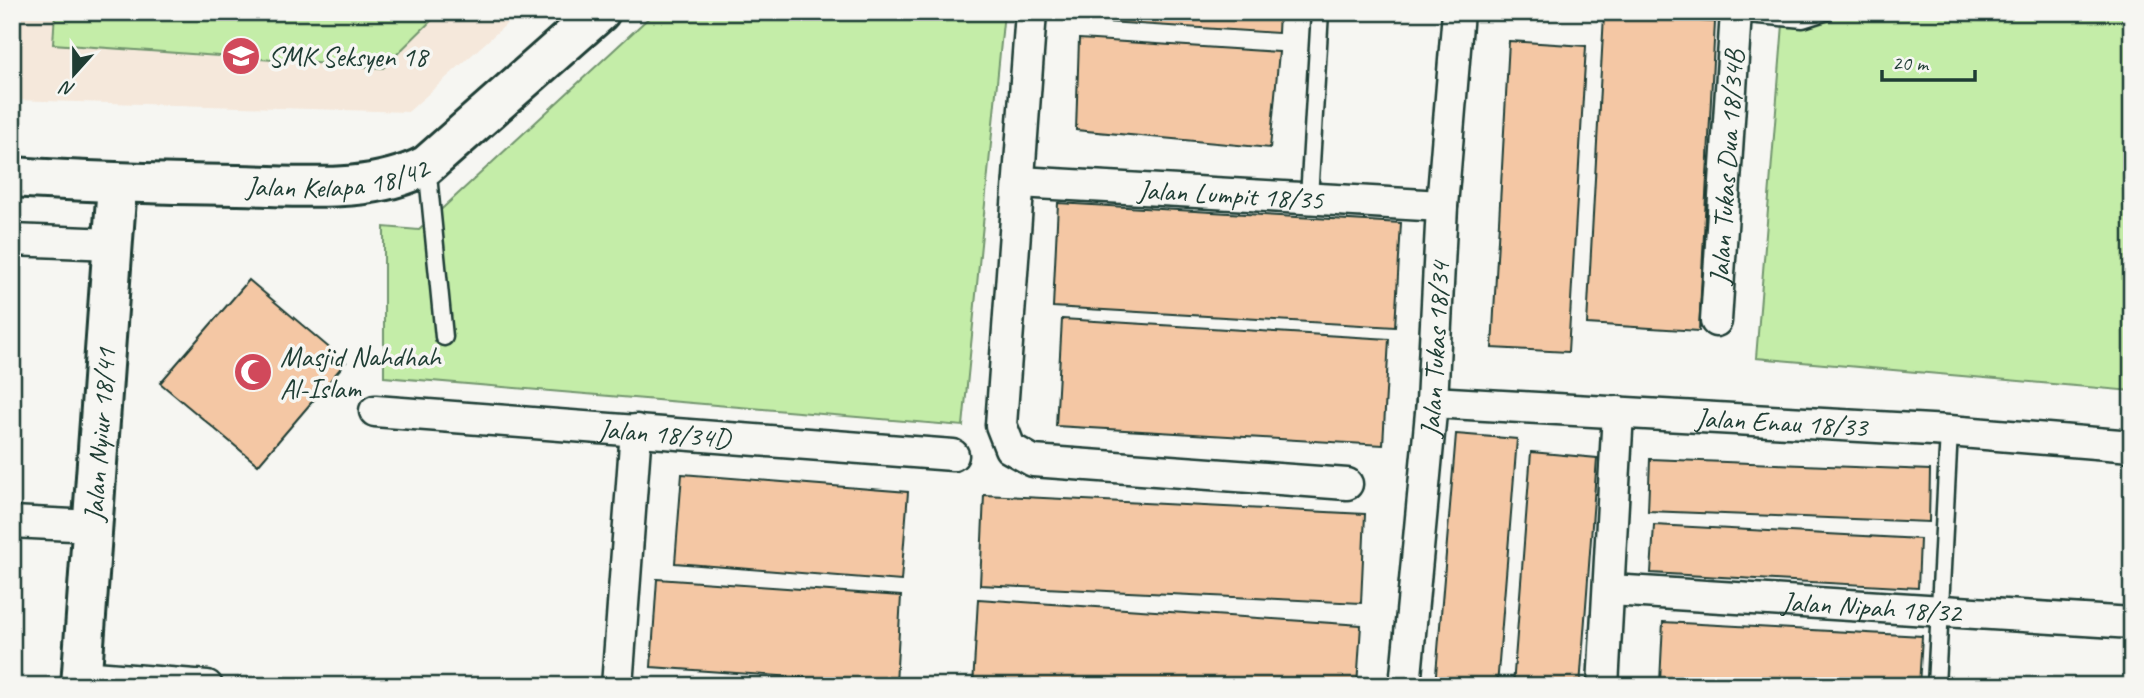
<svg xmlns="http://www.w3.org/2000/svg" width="2144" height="698" viewBox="0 0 2144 698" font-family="Caveat,sans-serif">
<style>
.built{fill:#f5e8db}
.green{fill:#c4eda8;stroke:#72956e;stroke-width:2}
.building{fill:#f4c7a4;stroke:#1f3d34;stroke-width:2}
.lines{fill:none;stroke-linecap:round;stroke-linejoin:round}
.service-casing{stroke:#1f3d34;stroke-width:21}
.minor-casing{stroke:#1f3d34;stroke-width:35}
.tertiary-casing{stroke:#1f3d34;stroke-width:44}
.service{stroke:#f6f6f2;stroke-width:16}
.minor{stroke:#f6f6f2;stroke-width:30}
.tertiary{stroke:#f6f6f2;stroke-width:38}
.labels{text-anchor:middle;stroke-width:7;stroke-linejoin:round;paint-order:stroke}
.poi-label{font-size:28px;fill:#1f3d34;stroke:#f6f6f2;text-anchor:start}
.street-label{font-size:28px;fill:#1f3d34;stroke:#f6f6f2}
</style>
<rect width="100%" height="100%" fill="#f6f6f2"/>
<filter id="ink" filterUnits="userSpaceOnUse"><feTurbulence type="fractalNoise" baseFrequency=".0143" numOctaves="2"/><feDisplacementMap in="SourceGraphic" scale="14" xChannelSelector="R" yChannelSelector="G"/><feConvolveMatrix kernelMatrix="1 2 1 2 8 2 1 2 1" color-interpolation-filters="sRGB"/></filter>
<g filter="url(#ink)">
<!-- built -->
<path class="built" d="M12 12H520L408 112 12 100Z"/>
<!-- green -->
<path class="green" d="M55 12H440L383 68 53 44Z
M655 12H1004L963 426 384 377V227L419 230Z
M1784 12H2132V391L1756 358Z"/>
<!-- building -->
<path class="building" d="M1061 12H1279L1278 33 1061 19Z
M1604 15 1715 22 1699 331 1587 324Z
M1079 39 1279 52 1270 148 1076 130Z
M1509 41 1586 46 1568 352 1492 348Z
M1058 203 1401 223 1395 327 1053 307Z
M249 280 346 362 258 465 160 383Z
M1062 319 1389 339 1383 445 1056 426Z
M1456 434 1517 439 1497 686H1435Z
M1531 452 1597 458 1580 686H1513Z
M1650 459 1930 470 1929 522 1648 511Z
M682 474 908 492 901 581 675 563Z
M984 495 1365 514 1361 603 980 585Z
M1654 525 1920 539 1918 588 1651 573Z
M657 579 901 596 896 684 651 667Z
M978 599 1361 625 1357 686H973Z
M1663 622 1922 636 1919 686H1726L1660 682Z"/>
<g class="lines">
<defs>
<path id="service" d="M1736 13 1803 19 1825 12
M427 165 444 337
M1309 198 1320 12
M1936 686 1949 431"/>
<g id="minor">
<path d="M1031 12 1001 425 1010 448 1033 461 1347 484"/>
<path id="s1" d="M1019 182 1442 206"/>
<path d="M12 240 113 244"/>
<path id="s2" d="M1716 321 1736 12"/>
<path id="s3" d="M1432 402 1949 431 2132 446"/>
<path id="s4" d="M375 411 953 455"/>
<path d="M12 522 93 526"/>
<path id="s5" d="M1611 590 2132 623"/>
<path d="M82 676 207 686"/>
<path d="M617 686 636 430"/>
<path id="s6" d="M1405 686 1432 402 1442 206 1458 12"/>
<path d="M1603 686 1618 412"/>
</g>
<g id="tertiary">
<path id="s7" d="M12 177C87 182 162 184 238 185 300 186 370 195 427 165L600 12"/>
<path id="s8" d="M81 686 117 184"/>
</g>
</defs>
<!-- service casing -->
<use href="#service" class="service-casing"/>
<!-- minor casing -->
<use href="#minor" class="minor-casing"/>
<!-- tertiary casing -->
<use href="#tertiary" class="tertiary-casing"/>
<!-- service -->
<use href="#service" class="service"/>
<!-- minor -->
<use href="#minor" class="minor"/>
<!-- tertiary -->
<use href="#tertiary" class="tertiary"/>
</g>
</g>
<!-- icons -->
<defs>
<symbol id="school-disc" viewBox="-11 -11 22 22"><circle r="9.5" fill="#d1495b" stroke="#f6f6f2"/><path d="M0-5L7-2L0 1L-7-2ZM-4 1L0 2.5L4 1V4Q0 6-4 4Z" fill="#fff"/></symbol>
<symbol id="mosque-disc" viewBox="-11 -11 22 22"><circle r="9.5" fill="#d1495b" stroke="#f6f6f2"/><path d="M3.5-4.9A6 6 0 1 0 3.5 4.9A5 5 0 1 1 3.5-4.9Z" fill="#fff"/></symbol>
</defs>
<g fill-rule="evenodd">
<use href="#school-disc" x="219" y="34" width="44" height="44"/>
<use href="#mosque-disc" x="231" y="350" width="44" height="44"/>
</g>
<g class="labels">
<!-- poi labels -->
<g class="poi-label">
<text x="268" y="66">SMK Seksyen 18</text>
<text x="280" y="366">Masjid Nahdhah<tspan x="280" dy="32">Al-Islam</tspan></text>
</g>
<!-- street labels -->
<g class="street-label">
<text dy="10" stroke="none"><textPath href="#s2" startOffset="154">Jalan Tukas Dua 18/34B</textPath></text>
<text dy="10" stroke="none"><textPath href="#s7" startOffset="326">Jalan Kelapa 18/42</textPath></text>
<text dy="10" stroke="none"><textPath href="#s1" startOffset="212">Jalan Lumpit 18/35</textPath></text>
<text dy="10" stroke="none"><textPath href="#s6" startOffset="338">Jalan Tukas 18/34</textPath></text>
<text dy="10" stroke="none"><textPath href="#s3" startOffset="350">Jalan Enau 18/33</textPath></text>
<text dy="10" stroke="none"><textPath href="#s4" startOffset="290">Jalan 18/34D</textPath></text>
<text dy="10" stroke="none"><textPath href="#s8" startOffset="252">Jalan Nyiur 18/41</textPath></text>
<text dy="10" stroke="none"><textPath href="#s5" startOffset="261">Jalan Nipah 18/32</textPath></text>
</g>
</g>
<!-- margin -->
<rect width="2144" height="698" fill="none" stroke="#f6f6f2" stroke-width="42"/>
<rect x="21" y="21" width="2102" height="656" fill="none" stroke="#1f3d34" stroke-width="2.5" filter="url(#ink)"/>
<!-- north arrow -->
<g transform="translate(74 74) rotate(201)" stroke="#f6f6f2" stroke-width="5" paint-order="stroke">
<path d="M0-5L12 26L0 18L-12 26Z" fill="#1f3d34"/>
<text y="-10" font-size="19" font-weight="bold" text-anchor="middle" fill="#1f3d34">N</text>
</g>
<!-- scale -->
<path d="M1882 70v10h93v-10" fill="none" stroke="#1f3d34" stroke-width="3.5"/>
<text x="1892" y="70" font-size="21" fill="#1f3d34" stroke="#f6f6f2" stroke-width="5" paint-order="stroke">20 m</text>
</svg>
